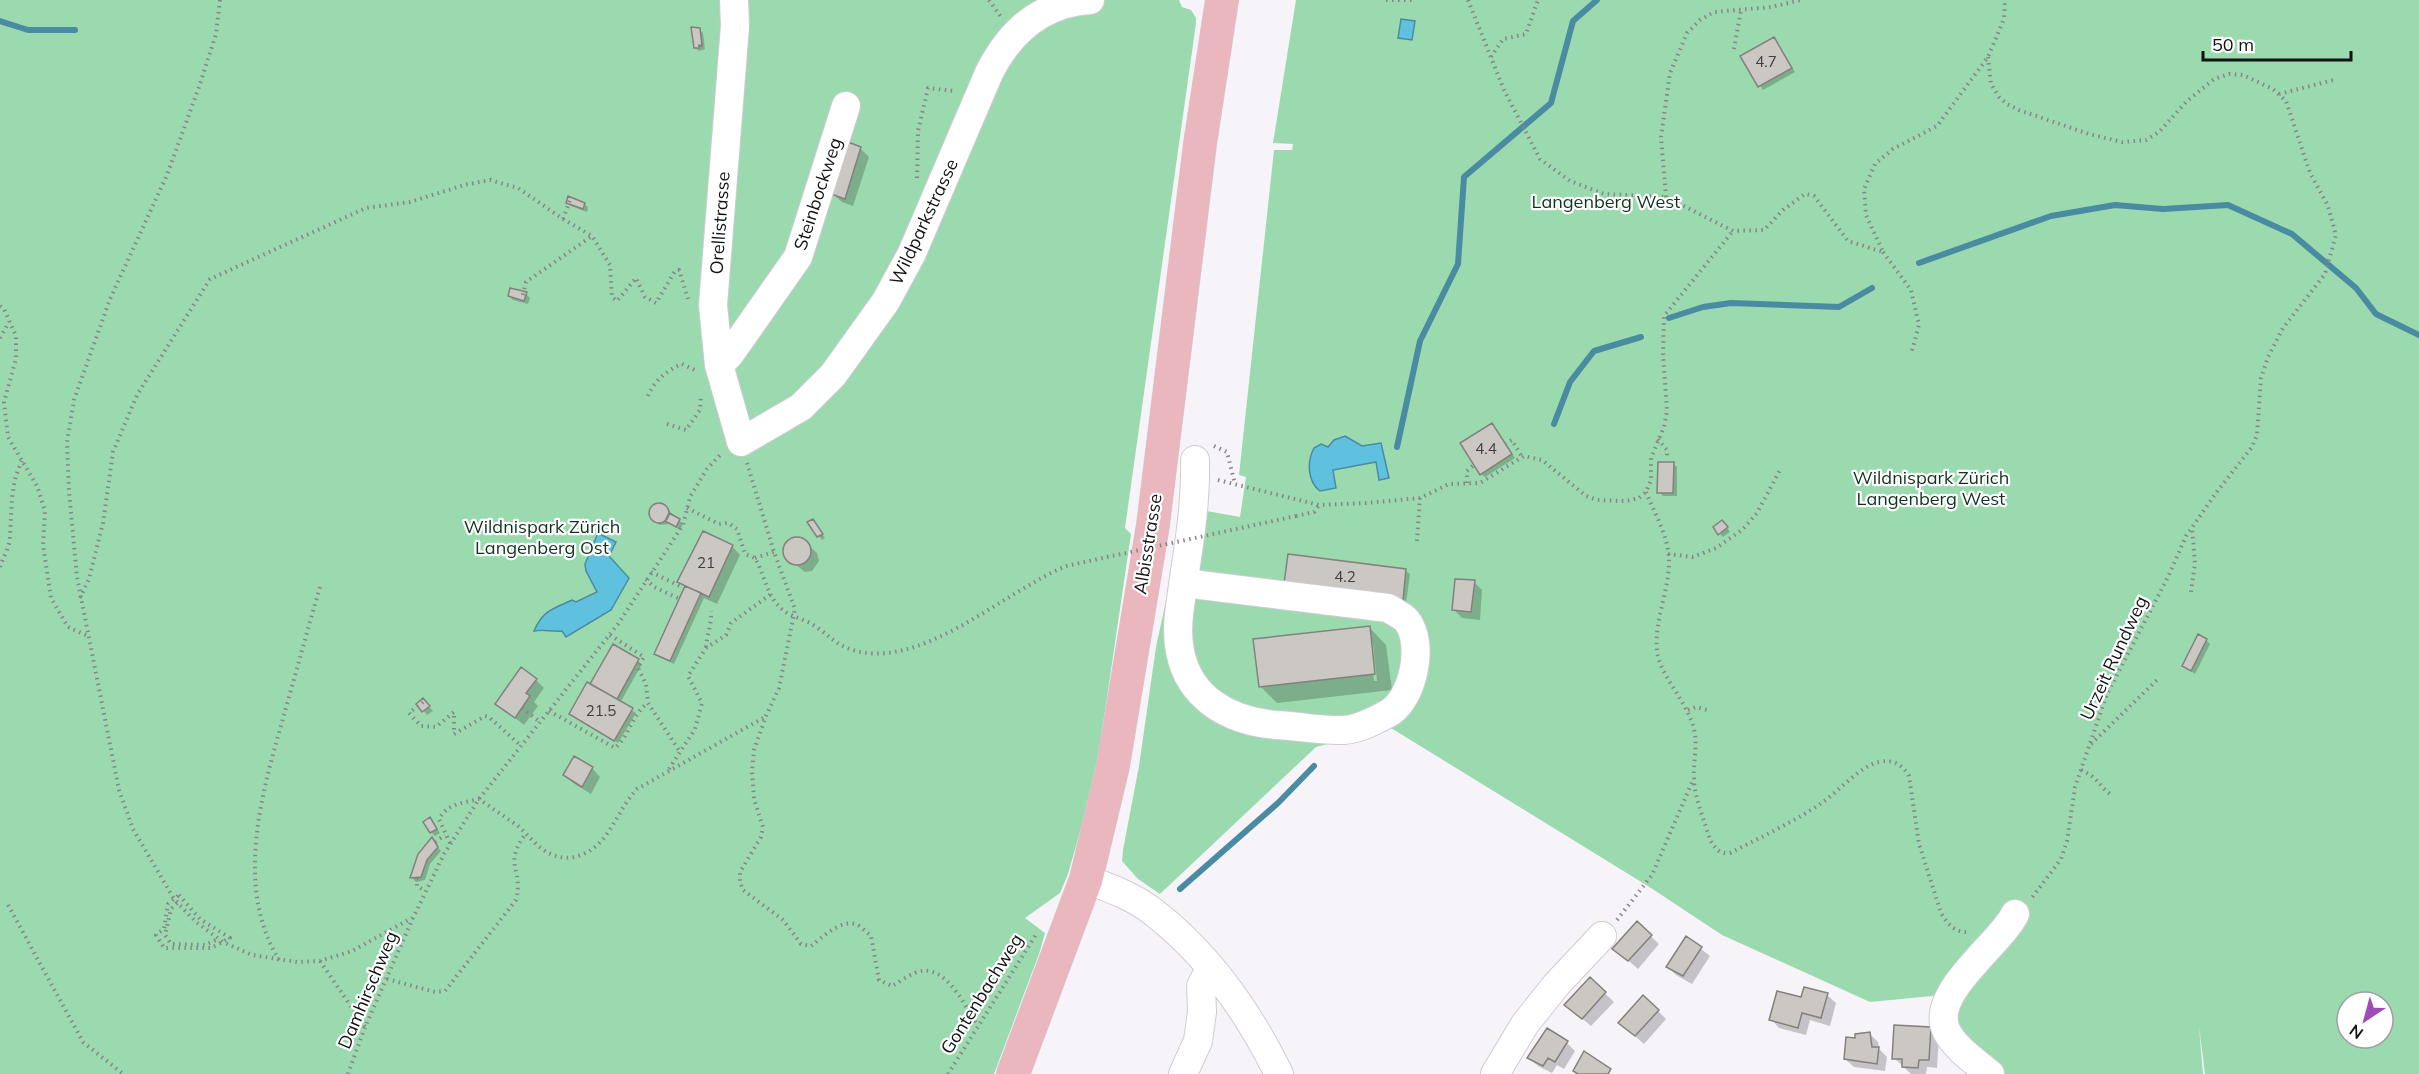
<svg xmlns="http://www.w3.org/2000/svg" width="2419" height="1074" viewBox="0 0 2419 1074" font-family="Mulish,sans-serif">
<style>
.green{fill:#9bdaaf;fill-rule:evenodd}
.water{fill:#60c1df;stroke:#498ca2;stroke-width:1.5}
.shadow{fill:#0003;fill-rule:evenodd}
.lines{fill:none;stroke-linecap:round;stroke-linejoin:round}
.stream{stroke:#498ca2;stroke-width:6}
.building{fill:#cbc7c2;stroke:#84817c;stroke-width:1.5}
.minor-casing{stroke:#ceccd1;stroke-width:30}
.major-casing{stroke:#d0cfd0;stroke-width:34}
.path{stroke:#878588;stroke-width:4;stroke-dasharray:1.5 4.5;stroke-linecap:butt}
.minor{stroke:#fff;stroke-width:28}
.major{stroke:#e9b7bd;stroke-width:33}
.path-bridge{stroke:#878588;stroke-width:4;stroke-dasharray:1.5 4.5;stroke-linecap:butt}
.labels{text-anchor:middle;stroke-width:4.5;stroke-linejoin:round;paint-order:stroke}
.number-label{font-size:15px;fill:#403e3f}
.street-label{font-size:18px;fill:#121113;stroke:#fff}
.park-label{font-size:18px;fill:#12321f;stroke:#fff}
</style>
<rect width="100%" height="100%" fill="#f7f4f9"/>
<!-- green -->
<path class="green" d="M0 0H1179L1182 7 1191 10 1196 18V23L1125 528 1131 534 1095 779 1068 874 1060 893 1025 918 1045 933 1039 954 994 1074H0Z
M1296 0H2419V1074H2205L2199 1027 2203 1074H1975L1943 995 1870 1002 1722 935 1651 888 1391 728 1316 747 1160 894 1138 879 1122 861 1123 850 1139 766 1156 647 1185 513 1201 510 1240 517 1246 477 1239 475 1274 150H1292L1293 144 1273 143ZM2347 1002H2383V1038H2347Z"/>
<!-- water -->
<path class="water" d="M1401 19 1415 21 1412 40 1398 38Z
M1345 436 1362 446 1381 443 1389 478 1379 480 1376 462 1333 470 1336 488 1320 491C1307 481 1307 461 1314 448L1321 444 1328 447 1334 440Z
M598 533 616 542 609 556 629 578 611 610 566 637 562 631C552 632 544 629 534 631 543 610 553 609 572 600L576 602 597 592 586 571 585 564Z"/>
<!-- shadow -->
<path class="shadow" d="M699 29 703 33 705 49 699 51 695 47Z
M1774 39 1795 72 1763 90 1742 57Z
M860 148 869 157 853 206 842 202 833 194Z
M567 202 585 204 588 208 587 212 571 206Z
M526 294 530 298 528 304 513 300 509 296Z
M1492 424 1515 458 1485 477 1481 474Z
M1673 464 1677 467V496H1663L1659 492Z
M654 505H663L683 524 680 530 670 524 659 525 650 513Z
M809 523 816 524 825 538 822 540Z
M1726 526 1730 532 1723 537 1720 534Z
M801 539 817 553 819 561 812 571 805 572 786 557V546L792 540Z
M732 546 740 555 717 604 704 598 674 664 659 657 655 654 686 588 680 582Z
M1406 571 1410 574 1406 603 1289 587Z
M1474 582 1482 590 1480 620 1462 618 1454 610Z
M1369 627 1386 645 1392 690 1277 703 1260 686ZM1370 644H1373L1377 681H1374Z
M2206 640 2210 644 2195 674 2184 666Z
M614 646 642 664 620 703 636 713 618 743 570 714 591 686Z
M536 680 544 688 534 702 538 706 524 725 497 704Z
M418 704H427L433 711 427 715Z
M592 768 600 777 591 794 573 783 565 775Z
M434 823 440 833 435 836 431 832Z
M432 839 441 851 430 864 425 880 416 882 412 878 415 865Z
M1638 924 1659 944 1638 969 1615 949Z
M1687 938 1710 956 1692 984 1676 975 1668 967Z
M1590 979 1614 1002 1591 1026 1566 1005Z
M1827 995 1836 1003 1830 1026 1810 1020 1806 1035 1779 1028 1771 1019 1802 999Z
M1658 1011 1666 1019 1644 1044 1620 1023Z
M1930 1029 1939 1037 1937 1068 1927 1067 1926 1074H1911L1894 1058Z
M1869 1033 1878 1042 1879 1049 1887 1057 1885 1071 1854 1067 1845 1059 1856 1040Z
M1567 1043 1575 1051 1564 1069 1557 1065 1552 1073 1538 1066 1529 1058Z"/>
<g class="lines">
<!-- stream -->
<path class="stream" d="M0 21 28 30H75
M1919 263 2051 216 2115 205 2163 209 2228 205 2292 234 2356 288 2376 314 2419 335
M1669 318 1703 307 1731 303 1839 307 1872 288
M1554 424 1570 382 1594 351 1641 337
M1397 447 1420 341 1458 264 1464 177 1551 103 1573 21 1597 0
M1180 889 1278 803 1314 766"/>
</g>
<!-- building -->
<path class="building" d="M691 27 700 28 702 46 699 45V48H694Z
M1774 37 1792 68 1758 87 1740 56Z
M848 142 861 147 845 199 831 194Z
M568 196 585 203 583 209 566 203Z
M510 288 527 292 524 301 508 296Z
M1492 423 1512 454 1480 475 1460 443Z
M1658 462H1674L1673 493H1657Z
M649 513a10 10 0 1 1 20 0a10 10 0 1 1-20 0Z
M669 513 680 519 676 527 665 521Z
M813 519 823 534 817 537 807 522Z
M1722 520 1728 527 1718 535 1713 527Z
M703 531 733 545 709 597 677 582Z
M783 551a14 14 0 1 1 28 0a14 14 0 1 1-28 0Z
M1288 554 1406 569 1403 600 1284 584Z
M1455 579 1475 580 1471 612 1452 610Z
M685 586 701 593 670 661 654 654Z
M1370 626 1375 674 1259 687 1253 639Z
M2198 634 2207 639 2191 671 2182 666Z
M613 644 639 659 617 699 590 684Z
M521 667 537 679 526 693 530 696 515 718 495 704Z
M587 682 633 708 614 741 569 714Z
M423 698 430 706 422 712 416 704Z
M574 756 593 767 582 787 563 775Z
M430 817 437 829 430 833 423 822Z
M432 837 438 847 427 860 421 877 410 878 418 854Z
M1637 921 1652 935 1628 961 1612 949Z
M1686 936 1702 947 1683 976 1666 967Z
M1590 977 1606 992 1582 1019 1564 1005Z
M1804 987 1828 993 1821 1018 1802 1013 1798 1028 1769 1020 1777 991 1801 997Z
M1643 995 1659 1010 1635 1036 1618 1023Z
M1894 1025 1931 1027 1929 1060H1919L1918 1068 1902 1067V1059H1892Z
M1547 1028 1568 1041 1555 1062 1548 1058 1543 1066 1527 1058Z
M1870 1032 1872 1047H1879L1877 1064 1844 1059 1846 1037 1855 1038V1034Z
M1584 1051 1611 1069 1608 1074H1578L1573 1071Z"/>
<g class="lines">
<defs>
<path id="minor" d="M734 0 735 26 713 305 719 365 741 442 801 407 833 375 886 301 912 253 989 73C1010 31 1042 3 1090 0
M719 365 730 354 798 257 846 106
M1184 583 1388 608C1394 612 1403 616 1407 621 1425 644 1413 701 1387 714 1374 721 1359 729 1344 730 1322 731 1298 726 1276 725 1230 721 1189 699 1180 651 1175 627 1181 602 1184 578 1190 539 1196 500 1195 460
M1086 879C1109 888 1133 896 1152 911 1207 953 1249 1013 1279 1074
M1183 1074 1198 1041 1202 1012 1201 986 1210 969
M1495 1074 1525 1024 1556 985 1602 936
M1990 1074C1976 1062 1956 1049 1947 1032 1927 994 2000 945 2015 914"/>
<path id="major" d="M1013 1074 1086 879 1113 766 1153 525 1200 144 1222 0"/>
</defs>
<!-- minor casing -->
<use href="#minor" class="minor-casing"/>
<!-- major casing -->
<use href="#major" class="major-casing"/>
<!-- path -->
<path class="path" d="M220 0 216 34 199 87 167 175 110 299 74 400 67 442 69 491 77 577 119 790 133 829 174 899 196 922 223 942 252 955 297 962 320 961 352 951 412 918
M989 0 1001 17
M1386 0H1414
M1468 0 1504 90 1540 159 1570 181 1604 194 1666 197 1733 231 1764 230 1783 210 1805 194 1814 196 1848 241 1883 252 1866 215 1864 189 1875 164 1893 149 1937 126 1988 57 2004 19 2005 0
M1734 49 1741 10
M1491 57 1503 39 1526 34 1538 0
M1988 57 1991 84 1999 97 2007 104 2019 110 2089 134 2122 142 2146 140 2159 132 2186 102 2214 79 2229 74 2243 75 2273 89 2286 101 2310 173 2328 206 2336 235 2325 274 2283 328 2268 357 2261 378 2257 435 2252 447 2216 493 2186 536 2168 577 2107 694 2075 787 2067 841 2061 859 2031 899
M2279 94 2334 80
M917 178 918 131 928 88 955 91
M1666 197 1661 137 1670 73 1687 33 1700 20 1714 12 1771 7 1801 0
M563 219 570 200
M1883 252 1911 290 1919 325 1911 354
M523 295 526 282 592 236
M0 306 4 309 16 336V359L4 402 8 437 37 486 45 511 43 545 51 598 68 627 88 636
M0 338 9 322
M648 396C654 381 667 370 682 364L697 371
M667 424 686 430 700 410 701 395
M1658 439 1667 450V458
M1505 444 1512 440 1522 457
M1214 446 1227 452 1235 484
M747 463 774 552 795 609 779 688 766 716 754 750 752 772 754 799 763 827 761 837 740 872V882L743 890 783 920 801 944 811 946C822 938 839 920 855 924 860 925 866 932 871 936L879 980 892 986C901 981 913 972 922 971 947 967 966 1007 977 1025
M1218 480 1319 505 1366 503 1420 498 1449 484 1480 483 1524 456 1542 460 1586 496 1597 500 1626 501 1639 498 1646 492 1651 480V458L1664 427 1667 411 1663 353 1664 316 1733 231
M1467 483V471L1474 465
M1646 492C1655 514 1669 538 1669 561 1669 592 1654 620 1657 651 1660 676 1687 701 1694 729 1698 746 1693 761 1694 779 1694 797 1705 822 1710 840 1716 849 1719 854 1730 853 1761 837 1794 822 1823 802 1839 791 1860 766 1879 762 1892 759 1902 764 1909 776L1919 844 1941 913C1948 925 1955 933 1970 932
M687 508 719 524 728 523 737 529 745 554 755 558C763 572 766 590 776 603 789 619 800 616 815 626 828 635 838 646 853 650 921 671 1005 591 1066 566
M1296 516 1314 512 1319 505
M1417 541 1420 498
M1668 554 1693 557 1716 548 1742 530 1757 513 1780 470
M755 558 774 552
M0 567C3 558 10 546 10 536 12 510 10 484 22 461
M651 572 680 586 682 584
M646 579 654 587 680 599
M2191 592 2195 563 2192 527
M80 598 89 579 103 523 113 452 137 395 210 279 366 208 410 202 464 185 490 180 518 188 563 219 592 236 610 265 612 297 617 301 636 278 645 297 656 303 675 271 679 270 688 299
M610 635 644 657 638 668 646 684 648 703
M706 647C707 635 712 623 711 611
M423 702 409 713 421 726 436 727 454 712V734L485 716 489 717 521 746
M522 708 540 722
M1688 710 1696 707 1707 710
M549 711 615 748C630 735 632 714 648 703L680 752
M2091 744 2157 680
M669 769 695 729 702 703 688 676 706 648 726 635 731 623 771 594
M2081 770C2099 778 2097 784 2110 794
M435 842 445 835
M450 843 439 819C448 803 463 803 479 799 492 808 505 817 518 826 526 833 533 842 541 848 562 865 587 858 603 839 616 823 623 804 637 789L765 717
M417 878V886L425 891
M179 895 200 919 230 938 211 948H164L156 935 164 929 168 904Z
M177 903 171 909 165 935 171 944 205 945 218 939
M8 905 83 1042 123 1074
M1617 920 1652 875 1693 780
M279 960C233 884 263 790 285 711 297 669 308 628 320 587
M320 961 365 1027
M387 979 435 992 445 991 516 900C524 868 502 866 526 833
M348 1074 365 1027 413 918 444 854 479 799 618 624 683 525 690 497 707 469 722 453
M948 1074 1037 933"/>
<!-- minor -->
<use href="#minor" class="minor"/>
<!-- major -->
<use href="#major" class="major"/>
<!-- path-bridge -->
<path class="path-bridge" d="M1066 566 1296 516"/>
</g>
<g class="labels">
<!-- number labels -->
<g class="number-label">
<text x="1766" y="67">4.7</text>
<text x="1486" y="454">4.4</text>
<text x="706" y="568">21</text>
<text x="1345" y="582">4.2</text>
<text x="601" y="716">21.5</text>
</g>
<!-- street labels -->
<g class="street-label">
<text transform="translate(818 194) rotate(-72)" y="6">Steinbockweg</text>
<text transform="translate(924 222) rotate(-65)" y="6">Wildparkstrasse</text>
<text transform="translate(720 223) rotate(-86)" y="6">Orellistrasse</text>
<text transform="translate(1148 544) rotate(-81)" y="6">Albisstrasse</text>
<text transform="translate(2114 658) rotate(-65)" y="6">Urzeit Rundweg</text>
<text transform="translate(368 990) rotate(-67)" y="6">Damhirschweg</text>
<text transform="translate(982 994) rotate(-58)" y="6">Gontenbachweg</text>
</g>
<!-- park labels -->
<g class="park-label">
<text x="1606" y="208">Langenberg West</text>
<text x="1931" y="484">Wildnispark Zürich<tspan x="1931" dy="21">Langenberg West</tspan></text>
<text x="542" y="533">Wildnispark Zürich<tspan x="542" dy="21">Langenberg Ost</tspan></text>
</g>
</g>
<!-- north arrow -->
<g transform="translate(2365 1020) rotate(216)"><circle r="28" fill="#ffffff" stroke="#a0a0a1" stroke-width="1.5"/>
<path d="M0-4.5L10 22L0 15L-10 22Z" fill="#a04ab7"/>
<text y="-9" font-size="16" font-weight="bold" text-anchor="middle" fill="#121113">N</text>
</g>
<!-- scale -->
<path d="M2203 51v9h148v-9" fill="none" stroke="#121113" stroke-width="3"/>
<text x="2212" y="51" font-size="18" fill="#121113" stroke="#ffffff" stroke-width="4.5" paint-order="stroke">50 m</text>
</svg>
